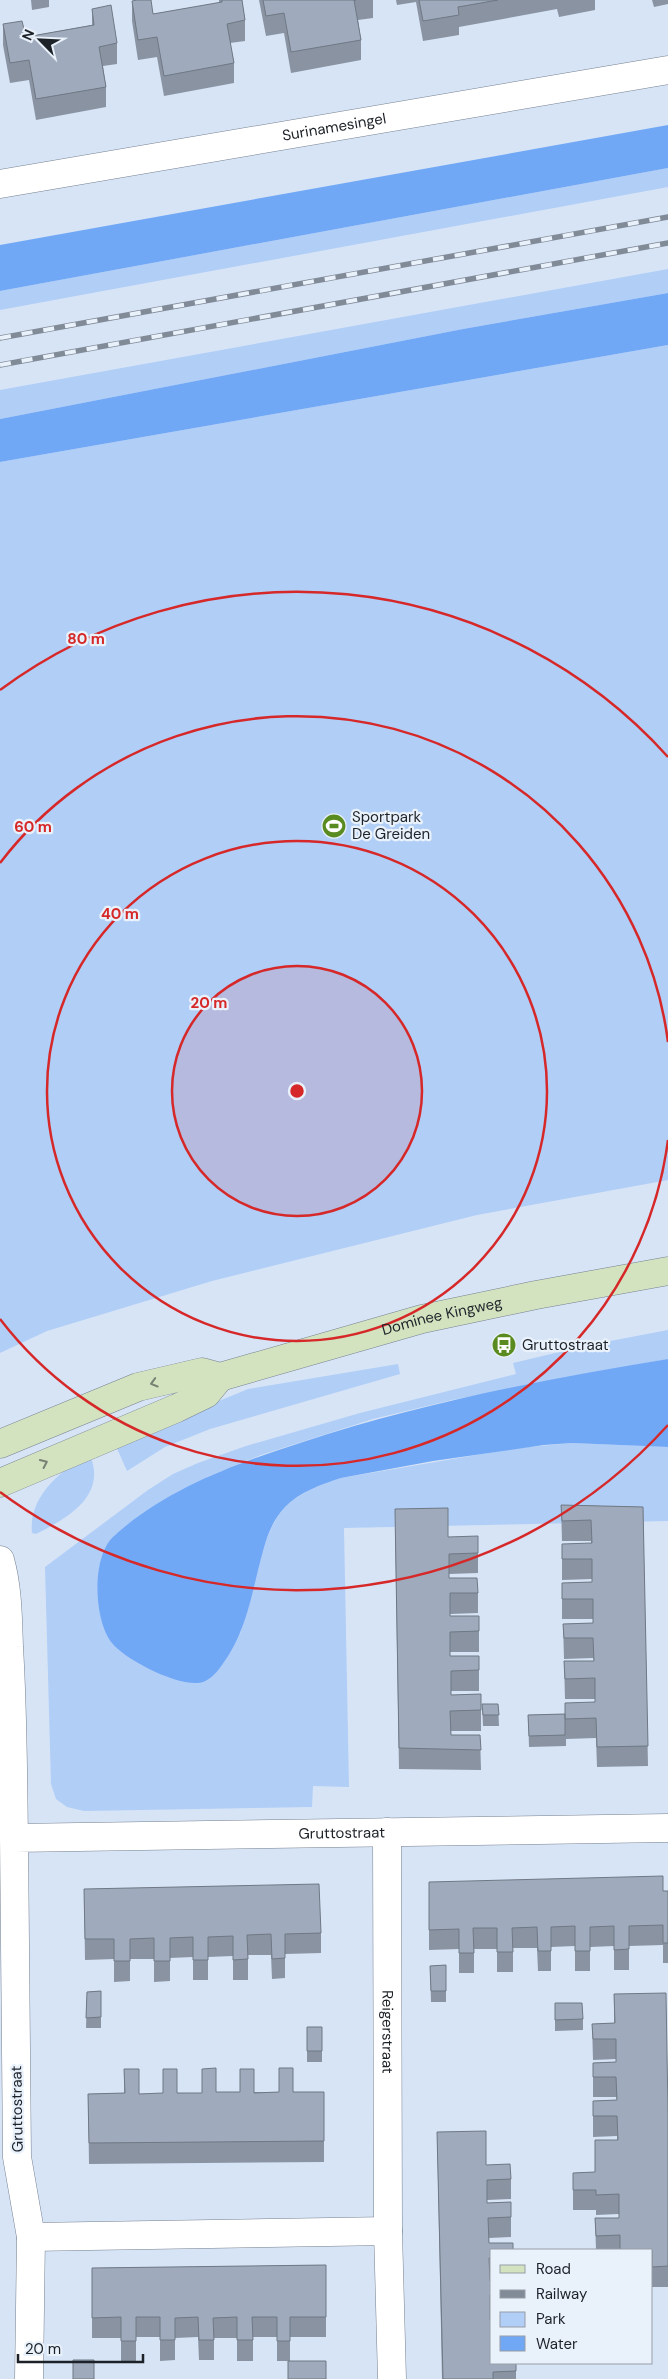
<svg xmlns="http://www.w3.org/2000/svg" width="668" height="2379" viewBox="0 0 668 2379" font-family="'DM Sans',sans-serif">
<style>
.green{fill:#b1cef7}
.water{fill:#71a8f6}
.lines{fill:none;stroke-linecap:round;stroke-linejoin:round}
.minor-casing{stroke:#768191;stroke-width:29}
.secondary-casing{stroke:#768191;stroke-width:29}
.minor{stroke:#fff;stroke-width:28}
.secondary{stroke:#d3e3c0;stroke-width:28}
.rail-casing{stroke:#818a97;stroke-width:5.5}
.rail{stroke:#e9f1fb;stroke-width:4;stroke-dasharray:11;stroke-linecap:butt}
.wall{fill:#8993a2}
.building{fill:#9fabbc;stroke:#6f7884}
.oneway{stroke:#788274}
.ring{fill:none;stroke:#d62828;stroke-width:2.5}
.labels{text-anchor:middle;stroke-width:4.5;stroke-linejoin:round;paint-order:stroke}
.street-label{font-size:15px;fill:#1d2228;stroke:#e9f1fb}
.poi-label{font-size:15px;fill:#1d2228;stroke:#e9f1fb;text-anchor:start}
.centre{fill:#d62828;stroke:#e9f1fb;stroke-width:2.5}
.ring-label{font-size:15px;text-anchor:middle;font-weight:bold;fill:#d62828;stroke:#e9f1fb;stroke-width:4.5;stroke-linejoin:round;paint-order:stroke}
</style>
<rect width="100%" height="100%" fill="#d7e4f6"/>
<!-- green -->
<path class="green" d="M668 168V187L0 310V291Z
M668 269V293L463 329 0 419V390Z
M668 345V1180L477 1215 212 1281 47 1331 0 1353V462Z
M668 1330V1359L452 1400 373 1419 261 1455 207 1477 240 1634C251 1600 262 1527 287 1505 301 1492 323 1484 341 1478L518 1448 572 1443 668 1447V1521L344 1528 349 1787 313 1786 312 1807 84 1811 67 1807 56 1799 51 1784 45 1567 148 1490 173 1474 198 1463 246 1446 360 1413 516 1374 513 1363 589 1345Z
M398 1364 400 1374 210 1429 165 1447 127 1471 115 1444 248 1389Z
M90 1455C107 1496 68 1518 36 1534L32 1533C28 1497 61 1469 90 1455Z"/>
<!-- water -->
<path class="water" d="M668 125V168L0 291V245Z
M668 293V345L0 462V419L463 329Z
M668 1359V1447L572 1443 544 1445 433 1461 341 1478C323 1484 299 1492 285 1507 268 1525 264 1548 258 1570 250 1604 243 1637 222 1665 217 1672 211 1679 203 1682 182 1689 125 1660 112 1643 94 1621 91 1558 113 1537 165 1489 237 1463 303 1442 422 1403 545 1379 668 1359Z"/>
<g class="lines">
<defs>
<g id="minor">
<path id="s1" d="M0 184 668 70"/>
<path d="M0 1560C8 1588 8 1619 9 1647 13 1711 13 1775 14 1838"/>
<path id="s2" d="M387 1832 388 2231"/>
<path d="M31 2237 388 2231 392 2379"/>
<path id="s3" d="M29 2379 31 2237 17 2157 14 1838 668 1828"/>
</g>
<g id="secondary">
<path id="s4" d="M0 1444 138 1387 202 1372 220 1377 422 1319 536 1295 668 1271"/>
<path d="M0 1483 177 1408 206 1394 220 1377"/>
</g>
</defs>
<!-- minor casing -->
<use href="#minor" class="minor-casing"/>
<!-- secondary casing -->
<use href="#secondary" class="secondary-casing"/>
<!-- minor -->
<use href="#minor" class="minor"/>
<!-- secondary -->
<use href="#secondary" class="secondary"/>
<defs>
<path id="rail" d="M0 338 668 217
M0 365 668 243"/>
</defs>
<!-- rail casing -->
<use href="#rail" class="rail-casing"/>
<!-- rail -->
<use href="#rail" class="rail"/>
</g>
<!-- wall -->
<path class="wall" d="M31 0H49V7L32 10Z
M219 0H242L245 20V41L230 43 234 63V83L164 96 157 57 138 60 132 21V1L153 14 219 3Z
M259 0H373V18L358 20 361 40V60L291 73 284 33 266 36Z
M396 0H595V10L559 17 557 9 459 27V35L423 41 416 2 397 5Z
M652 0H668V4L654 7Z
M92 9 117 43V64L103 66 106 87V107L36 120 29 80 10 83 3 45V24L26 37 92 25Z
M561 1505 643 1507 648 1766 597 1767 596 1738 566 1739V1746L529 1747 528 1715 565 1714 595 1702V1699H565L564 1661H594L593 1658 564 1659 563 1624 593 1623V1619H562V1583L592 1582V1579L562 1580V1559L591 1543V1541H562Z
M395 1529 478 1553V1573L449 1574V1578L478 1593V1613L450 1614V1616H479V1652H450V1656H479V1691H451V1695L481 1694V1731H451V1735H480L481 1770 399 1769Z
M482 1704H498L499 1726H483Z
M429 1882 668 1891V1963H663V1945L629 1946V1970H614V1946L590 1947V1971H575V1946L551 1947V1971H538L537 1948H513V1972H497V1949H474V1973H459V1949L429 1950Z
M84 1889 321 1933V1953L285 1954V1978L272 1979 271 1955H248V1980H233V1956L208 1957V1980H193V1957L170 1958V1981L154 1982V1959H130V1981L114 1982V1959L85 1960Z
M446 1965V2002H431L430 1966Z
M101 1991V2028H86L87 1992Z
M614 1994 668 2112V2287H652V2250H596L595 2218H619V2214L596 2215V2210H573V2173L595 2172 617 2140V2136L593 2137V2101L617 2100 616 2097H593V2063L616 2062V2059L593 2060 592 2024 614 2023Z
M555 2003 583 2019V2030L555 2031Z
M307 2027H322V2062H307Z
M279 2068 324 2141V2162L89 2164 88 2094 124 2093V2069L139 2094 202 2093V2069L216 2092H279Z
M437 2132 486 2165 511 2179V2199L487 2200V2203L511 2202V2237L489 2238V2243L492 2250V2278H490V2281H492V2316H490V2320H492V2363H516V2379H442Z
M326 2265V2337H290V2361H277V2337H253V2361H237V2338H214V2360H199L198 2337 175 2338V2360L160 2361V2337H136V2361H121V2338H92V2268Z"/>
<!-- building -->
<path class="building" d="M137 0H151L153 14 222 2V0H242L245 20 227 24 234 63 164 76 157 37 138 40 132 1Z
M263 0H356H354L361 40 291 52 284 13 266 16Z
M419 0H498L458 7 459 15 423 21Z
M111 5 117 43 99 47 106 87 36 99 29 60 10 63 3 24 22 21 26 37 94 25 92 9Z
M561 1505 643 1507 648 1746 597 1747 596 1718 565 1719V1703L595 1702V1678L565 1679 564 1661H594L593 1638H564L563 1624 593 1623V1599H562V1583L592 1582V1559H562V1544L592 1543 591 1520 562 1521Z
M448 1508V1537L478 1536V1553L449 1554V1578H477L478 1593H450V1616H479V1631L450 1632V1656H479V1670L451 1671V1695L481 1694V1710L450 1711 451 1735H480L481 1750 399 1748 395 1509Z
M482 1704H498L499 1715H483Z
M565 1714V1735L529 1736 528 1715Z
M663 1876V1891H668V1943H663V1925L629 1926V1949L614 1950V1926L590 1927V1951H575V1926L551 1927V1951H538L537 1927 512 1928 513 1952H497V1928H473L474 1953H459V1929L429 1930V1882Z
M319 1884 321 1933 285 1934V1958L272 1959 271 1934 247 1935 248 1959 233 1960V1936L208 1937V1960H193V1937L170 1938V1961H154V1938L130 1939V1961H114V1939H85L84 1889Z
M446 1965V1991H431L430 1966Z
M101 1991V2017L86 2018 87 1992Z
M666 1993 668 2112V2266L652 2267V2250H620V2235L596 2236 595 2218H619V2194L596 2195V2190H573V2173L595 2172V2140H618L617 2116H593V2101L617 2100 616 2077H593V2063L616 2062V2039H593L592 2024 615 2023 614 1994Z
M555 2003H582L583 2019 555 2020Z
M307 2027H322V2051H307Z
M216 2068V2092H240V2069H254V2093L279 2092V2068H293V2092H324V2141L89 2143 88 2094 125 2093 124 2069H139V2094L163 2093V2069H177V2093H202V2069Z
M486 2131V2165L510 2164 511 2179 487 2180V2203L511 2202V2217L488 2218 489 2243H513V2250H492V2258H489L490 2281H492V2295H490V2320H492V2363H516V2371L493 2372V2379H443L437 2132Z
M326 2265V2317H290V2341H277V2317H252L253 2340H237V2317L213 2318 214 2340H199L198 2317 175 2318V2340H160V2317H136V2341H121V2317L92 2318V2268Z
M73 2360H94V2379H73Z
M288 2361H326V2379H288Z"/>
<!-- one-way arrows -->
<defs><path id="oneway-chevron" d="M-2-3.5L2.5 0L-2 3.5" fill="none" stroke-width="1.6" stroke-linecap="round" stroke-linejoin="round" transform="scale(1.25)"/></defs>
<g class="oneway">
<use href="#oneway-chevron" transform="translate(154 1383) rotate(164)"/>
<use href="#oneway-chevron" transform="translate(44 1463) rotate(-25)"/>
</g>
<!-- distance rings -->
<circle cx="297" cy="1091" r="125" fill="#d62828" fill-opacity=".12"/>
<g class="ring">
<circle cx="297" cy="1091" r="125"/>
<circle cx="297" cy="1091" r="250"/>
<path d="M668 1140A374 374 0 0 1 0 1319M0 863A374 374 0 0 1 668 1042"/>
<path d="M668 1425A499 499 0 0 1 0 1492M0 690A499 499 0 0 1 668 757"/>
</g>
<!-- icons -->
<defs>
<symbol id="stadium-disc" viewBox="-11 -11 22 22"><circle r="9.5" fill="#5a8b20" stroke="#e9f1fb"/><path d="M0-5a6.5 5 0 1 0 0 10a6.5 5 0 1 0 0-10ZM-3.5-1.8h7v3.6h-7Z" fill="#fff"/></symbol>
<symbol id="bus-disc" viewBox="-11 -11 22 22"><circle r="9.5" fill="#5a8b20" stroke="#e9f1fb"/><path d="M-5-6H5V4H4V6H2V4H-2V6H-4V4H-5ZM-3.5-4V0h7V-4ZM-3.5 1.2v1.5H-2V1.2ZM2 1.2v1.5H3.5V1.2Z" fill="#fff"/></symbol>
</defs>
<g fill-rule="evenodd">
<use href="#stadium-disc" x="320" y="812" width="28" height="28"/>
<use href="#bus-disc" x="490" y="1331" width="28" height="28"/>
</g>
<g class="labels">
<!-- street labels -->
<g class="street-label">
<text dy="5" stroke="none"><textPath href="#s1" startOffset="339">Surinamesingel</textPath></text>
<text dy="5" stroke="none"><textPath href="#s4" startOffset="464">Dominee Kingweg</textPath></text>
<text dy="5" stroke="none"><textPath href="#s3" startOffset="870">Gruttostraat</textPath></text>
<text dy="5" stroke="none"><textPath href="#s2" startOffset="200">Reigerstraat</textPath></text>
<text transform="translate(17 2109) rotate(-91)" y="5">Gruttostraat</text>
</g>
<!-- poi labels -->
<g class="poi-label">
<text x="352" y="822">Sportpark<tspan x="352" dy="17">De Greiden</tspan></text>
<text x="522" y="1350">Gruttostraat</text>
</g>
</g>
<circle cx="297" cy="1091" r="8" class="centre"/>
<g class="ring-label">
<text x="86" y="644">80 m</text>
<text x="33" y="832">60 m</text>
<text x="120" y="919">40 m</text>
<text x="209" y="1008">20 m</text>
</g>
<!-- legend -->
<rect x="490" y="2249" width="162" height="115" fill="#e9f1fb" stroke="#979ea7"/>
<rect x="500" y="2265" width="25" height="8" fill="#d3e3c0" stroke="#979ea7"/>
<text x="536" y="2274" font-size="15" fill="#1d2228">Road</text>
<rect x="500" y="2290" width="25" height="8" fill="#818a97" stroke="#979ea7"/>
<text x="536" y="2299" font-size="15" fill="#1d2228">Railway</text>
<rect x="500" y="2312" width="25" height="15" fill="#b1cef7" stroke="#979ea7"/>
<text x="536" y="2324" font-size="15" fill="#1d2228">Park</text>
<rect x="500" y="2336" width="25" height="15" fill="#71a8f6" stroke="#979ea7"/>
<text x="536" y="2349" font-size="15" fill="#1d2228">Water</text>
<!-- north arrow -->
<g transform="translate(40 40) rotate(294)" stroke="#e9f1fb" stroke-width="4" paint-order="stroke">
<path d="M0-4L9 19L0 12L-9 19Z" fill="#1d2228"/>
<text y="-8" font-size="14" font-weight="bold" text-anchor="middle" fill="#1d2228">N</text>
</g>
<!-- scale -->
<path d="M18 2354v8h125v-8" fill="none" stroke="#1d2228" stroke-width="2.5"/>
<text x="25" y="2354" font-size="15" fill="#1d2228" stroke="#e9f1fb" stroke-width="4" paint-order="stroke">20 m</text>
</svg>
